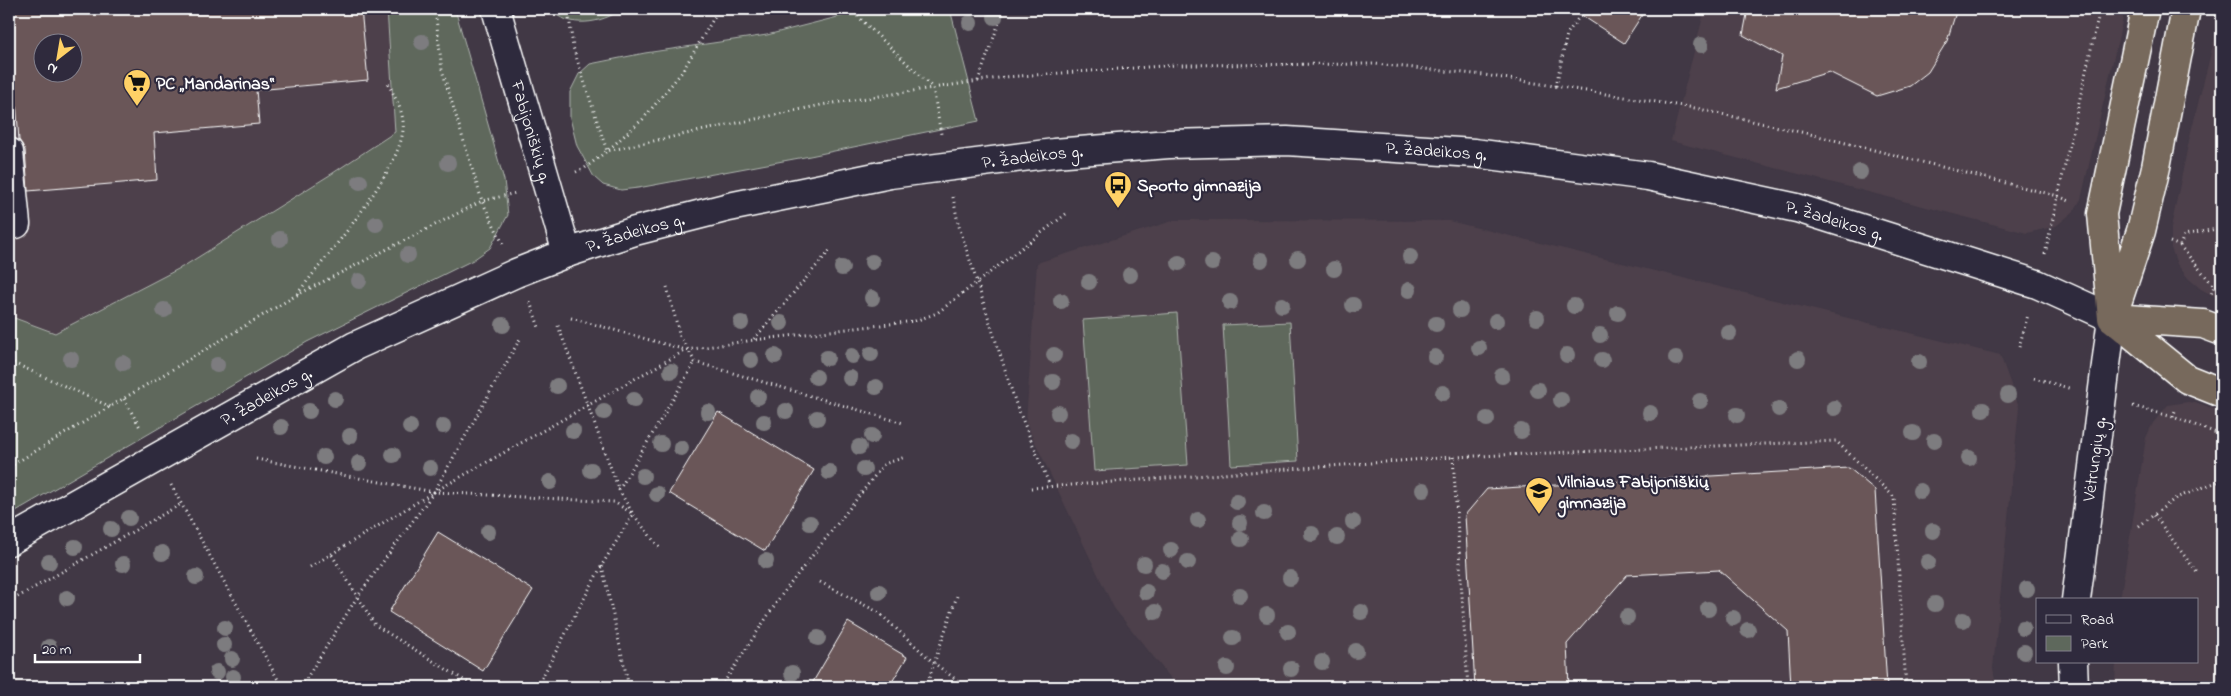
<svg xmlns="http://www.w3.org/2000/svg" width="2231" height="696" viewBox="0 0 2231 696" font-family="'Indie Flower',sans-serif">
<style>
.built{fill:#4e414b;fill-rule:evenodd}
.green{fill:#5e685c;stroke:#aeb4ae}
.building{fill:#6b5759;stroke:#fff;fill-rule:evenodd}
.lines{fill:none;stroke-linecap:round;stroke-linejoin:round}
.minor-casing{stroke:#fff;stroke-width:31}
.highway-casing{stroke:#fff;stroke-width:31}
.path{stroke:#fff;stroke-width:3;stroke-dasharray:1 4;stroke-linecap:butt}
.minor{stroke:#2f2a3d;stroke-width:28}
.highway{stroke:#77695c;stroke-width:28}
.tree{fill:#7d7c7f}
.labels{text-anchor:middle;stroke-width:4.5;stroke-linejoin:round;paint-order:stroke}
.poi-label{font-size:18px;font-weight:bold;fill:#fff;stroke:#2f2a3d;text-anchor:start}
.street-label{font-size:18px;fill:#fff;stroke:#2f2a3d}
</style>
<rect width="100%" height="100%" fill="#413845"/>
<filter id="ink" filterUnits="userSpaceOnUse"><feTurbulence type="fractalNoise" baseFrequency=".02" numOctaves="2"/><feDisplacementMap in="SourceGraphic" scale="10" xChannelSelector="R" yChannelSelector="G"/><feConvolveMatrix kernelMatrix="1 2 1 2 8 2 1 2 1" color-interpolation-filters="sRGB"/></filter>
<g filter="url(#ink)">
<!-- built -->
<path class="built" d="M9 9H387L395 132 333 173 184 266 55 333 9 316ZM42 42H72V72H42Z
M1705 9H2125L2081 199 2074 211 2056 226 2027 233 1671 141Z
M2222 9V300L2201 289 2188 278 2177 264 2171 248V228L2190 136Z
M1176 220 1449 221 2000 355 2019 407 1993 668 1996 687H1178L1114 608 1026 423 1037 263Z
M2188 402 2201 404 2222 412V687H2115L2116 662H2197V600H2120L2146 438 2153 423 2168 405Z"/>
<!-- green -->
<path class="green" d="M387 9H455L504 180 508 215 490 248 473 260 307 342 9 515V316L55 333 184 266 333 173 395 132Z
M549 9H622C601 24 569 29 549 9Z
M869 9H950L979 121 810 156 638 188 621 190 603 185 594 177 577 146 570 118V92L579 74 590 64 645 53 767 35Z
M1177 313 1188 465 1094 471 1083 320Z
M1290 322 1298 461 1231 465 1223 325Z"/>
<!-- building -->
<path class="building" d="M9 9H361L368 80 256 90 259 124 154 133 157 180 28 191 25 150 19 140ZM42 42H72V72H42Z
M1572 9H1646L1624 43Z
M1748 9H1957L1947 41 1928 72 1910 86 1877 96 1829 72 1776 88 1782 56 1743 35Z
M718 412 814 470 765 551 669 493Z
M1849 468 1875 490 1887 687H1791L1788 631 1719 570 1627 575 1567 644 1569 687H1475L1465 515 1487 489Z
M438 532 533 590 483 671 389 612Z
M848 622 907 657 889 687H810Z"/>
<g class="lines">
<defs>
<g id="minor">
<path id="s1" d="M496 9 567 253"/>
<path d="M9 152 16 224"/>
<path id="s2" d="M9 541 355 346 516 273 567 253 635 231 729 207 890 174 1054 153 1169 144 1287 141 1474 153 1648 176 1797 208 2037 284 2112 318 2076 600"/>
<path d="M2073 662 2074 687"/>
</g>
<path id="highway" d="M2145 9 2102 214 2112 318 2187 379 2222 393
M2115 309 2141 231 2156 167 2186 9
M2112 318 2203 324 2222 331"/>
</defs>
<!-- minor casing -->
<use href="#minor" class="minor-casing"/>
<!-- highway casing -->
<use href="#highway" class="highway-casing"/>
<!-- path -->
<path class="path" d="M435 9 442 70 482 201 503 244
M568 9 573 47 607 151 821 105 1005 77 1177 65 1375 64 1484 75 1695 108 1814 135 2058 196 2100 9
M850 9 933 88 941 134
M978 81 1004 9
M1556 86 1567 34 1584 10
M576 172 585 168 607 151 643 119 682 72 715 16
M953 197 958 223 1016 404 1050 486
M2170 242 2180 246 2214 286 2211 295
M2180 246 2184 235 2222 228
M2045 254 2058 196 2072 202
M667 287 680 336 695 362 903 423
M297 294C325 258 399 173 403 130 405 113 395 98 388 83
M530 302 540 330
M571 318 686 350
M754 339 831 249
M2019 347 2028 315
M9 361 111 407
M2034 378 2072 389
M124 399 141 429
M2133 406 2173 417 2222 435
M2173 417 2176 408
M1453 457 1468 687
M256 459 434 492 614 502 633 514 661 550
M9 467 295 296 482 201 516 193
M171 485 282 687
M1031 488 1453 457 1836 441 1894 497 1906 687
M619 490 695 362
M2154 515 2198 574
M2139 526 2176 498 2222 480
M332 555 375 625 475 687
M602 566 629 687
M310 567 434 492 686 350 754 340 915 321 937 313 1066 214
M820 582 878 612 934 663 966 687
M9 602 181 504
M301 687 358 596 434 492 521 337
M456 687 461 679
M537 687 602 565 633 514 619 490 557 323
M721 687 780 597 884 464 905 457
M926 687 958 593"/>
<!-- minor -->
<use href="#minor" class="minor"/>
<!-- highway -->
<use href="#highway" class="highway"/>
</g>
<!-- trees -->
<g class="tree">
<circle cx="995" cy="17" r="8"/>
<circle cx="970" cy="23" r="8"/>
<circle cx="422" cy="42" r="8"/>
<circle cx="1701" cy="45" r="8"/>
<circle cx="448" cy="163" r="8"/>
<circle cx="1860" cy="172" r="8"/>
<circle cx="360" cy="182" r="8"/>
<circle cx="376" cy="224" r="8"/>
<circle cx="280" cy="239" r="8"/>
<circle cx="408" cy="255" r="8"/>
<circle cx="1410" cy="257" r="8"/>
<circle cx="1298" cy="259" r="8"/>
<circle cx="1261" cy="260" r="8"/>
<circle cx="872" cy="262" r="8"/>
<circle cx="1179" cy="263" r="8"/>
<circle cx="1212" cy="263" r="8"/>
<circle cx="842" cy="268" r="8"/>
<circle cx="1334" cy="269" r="8"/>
<circle cx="1130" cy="275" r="8"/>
<circle cx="359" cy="281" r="8"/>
<circle cx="1089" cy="282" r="8"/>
<circle cx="1409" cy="290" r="8"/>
<circle cx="872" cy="298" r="8"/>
<circle cx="1061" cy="301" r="8"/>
<circle cx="1230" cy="302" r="8"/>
<circle cx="1282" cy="305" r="8"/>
<circle cx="1353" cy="305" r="8"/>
<circle cx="1574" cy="306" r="8"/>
<circle cx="164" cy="310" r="8"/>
<circle cx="1460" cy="310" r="8"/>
<circle cx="1618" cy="313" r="8"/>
<circle cx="1537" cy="318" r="8"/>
<circle cx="1496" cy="321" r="8"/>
<circle cx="741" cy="323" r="8"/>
<circle cx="781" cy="323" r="8"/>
<circle cx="1436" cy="324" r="8"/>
<circle cx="503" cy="325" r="8"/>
<circle cx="1729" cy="333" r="8"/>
<circle cx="1600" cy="335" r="8"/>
<circle cx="1479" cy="348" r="8"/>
<circle cx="871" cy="354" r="8"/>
<circle cx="1054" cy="355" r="8"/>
<circle cx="1567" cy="355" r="8"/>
<circle cx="775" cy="356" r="8"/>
<circle cx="852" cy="356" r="8"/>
<circle cx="1435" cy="357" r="8"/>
<circle cx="827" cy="358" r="8"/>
<circle cx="1676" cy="358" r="8"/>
<circle cx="71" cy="359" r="8"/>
<circle cx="1798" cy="359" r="8"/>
<circle cx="751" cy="360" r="8"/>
<circle cx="1602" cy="360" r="8"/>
<circle cx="1919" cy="362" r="8"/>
<circle cx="123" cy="363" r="8"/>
<circle cx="217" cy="365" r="8"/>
<circle cx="671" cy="371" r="8"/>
<circle cx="1502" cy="376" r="8"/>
<circle cx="816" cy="377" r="8"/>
<circle cx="850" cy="378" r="8"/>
<circle cx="1053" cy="382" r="8"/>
<circle cx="557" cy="386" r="8"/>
<circle cx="876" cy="387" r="8"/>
<circle cx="1538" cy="390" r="8"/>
<circle cx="1443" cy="393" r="8"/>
<circle cx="2008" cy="395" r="8"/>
<circle cx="758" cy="397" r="8"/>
<circle cx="335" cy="399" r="8"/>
<circle cx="634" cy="400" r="8"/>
<circle cx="1561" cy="400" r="8"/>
<circle cx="1700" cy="401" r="8"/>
<circle cx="1834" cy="408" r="8"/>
<circle cx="1779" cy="409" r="8"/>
<circle cx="1983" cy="410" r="8"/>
<circle cx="309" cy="411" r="8"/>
<circle cx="786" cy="411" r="8"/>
<circle cx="604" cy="412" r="8"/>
<circle cx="708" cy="412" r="8"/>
<circle cx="1058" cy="413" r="8"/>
<circle cx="1650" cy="413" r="8"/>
<circle cx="1737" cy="415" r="8"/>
<circle cx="817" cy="418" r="8"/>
<circle cx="1487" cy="419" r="8"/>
<circle cx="764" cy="422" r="8"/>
<circle cx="443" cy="426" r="8"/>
<circle cx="281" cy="427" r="8"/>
<circle cx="410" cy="427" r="8"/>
<circle cx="573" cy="431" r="8"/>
<circle cx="1521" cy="431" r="8"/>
<circle cx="1913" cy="433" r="8"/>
<circle cx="350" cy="436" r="8"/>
<circle cx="872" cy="436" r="8"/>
<circle cx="1071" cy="441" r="8"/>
<circle cx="1934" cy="441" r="8"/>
<circle cx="661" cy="444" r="8"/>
<circle cx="859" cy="447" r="8"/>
<circle cx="681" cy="448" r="8"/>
<circle cx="393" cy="455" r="8"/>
<circle cx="324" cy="457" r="8"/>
<circle cx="1969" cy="458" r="8"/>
<circle cx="359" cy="463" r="8"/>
<circle cx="430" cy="468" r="8"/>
<circle cx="864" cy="469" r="8"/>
<circle cx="591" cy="470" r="8"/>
<circle cx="829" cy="472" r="8"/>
<circle cx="643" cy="476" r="8"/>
<circle cx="550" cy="482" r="8"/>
<circle cx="1423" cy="490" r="8"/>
<circle cx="1920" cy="491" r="8"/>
<circle cx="657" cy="494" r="8"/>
<circle cx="1237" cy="502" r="8"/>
<circle cx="1264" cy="513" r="8"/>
<circle cx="129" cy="518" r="8"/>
<circle cx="1198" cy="520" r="8"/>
<circle cx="1353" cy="522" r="8"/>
<circle cx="810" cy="523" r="8"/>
<circle cx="1240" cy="523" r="8"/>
<circle cx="111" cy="529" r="8"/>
<circle cx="1933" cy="531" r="8"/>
<circle cx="488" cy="532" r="8"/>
<circle cx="1312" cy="534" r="8"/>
<circle cx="1337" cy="537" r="8"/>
<circle cx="1241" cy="539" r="8"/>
<circle cx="75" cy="547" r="8"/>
<circle cx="1171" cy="550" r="8"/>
<circle cx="162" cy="553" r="8"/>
<circle cx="766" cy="561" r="8"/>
<circle cx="49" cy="562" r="8"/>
<circle cx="1188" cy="562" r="8"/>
<circle cx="1928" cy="562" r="8"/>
<circle cx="123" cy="564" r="8"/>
<circle cx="1144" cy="564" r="8"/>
<circle cx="1162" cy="571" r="8"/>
<circle cx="196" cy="577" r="8"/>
<circle cx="1290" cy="578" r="8"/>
<circle cx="2027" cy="589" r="8"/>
<circle cx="879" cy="592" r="8"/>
<circle cx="1146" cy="592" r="8"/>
<circle cx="1240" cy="596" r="8"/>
<circle cx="67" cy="598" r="8"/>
<circle cx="1935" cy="604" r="8"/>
<circle cx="1708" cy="609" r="8"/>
<circle cx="1155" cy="612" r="8"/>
<circle cx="1361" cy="612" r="8"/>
<circle cx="1267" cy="615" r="8"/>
<circle cx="1627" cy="617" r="8"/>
<circle cx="1733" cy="618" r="8"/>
<circle cx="1963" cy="620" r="8"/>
<circle cx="225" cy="628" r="8"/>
<circle cx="2023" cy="628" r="8"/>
<circle cx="1748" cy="630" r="8"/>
<circle cx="1288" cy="632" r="8"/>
<circle cx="818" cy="638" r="8"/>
<circle cx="1233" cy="638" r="8"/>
<circle cx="224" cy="645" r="8"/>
<circle cx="49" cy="647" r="8"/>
<circle cx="1356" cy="651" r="8"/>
<circle cx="2024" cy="652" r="8"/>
<circle cx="232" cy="659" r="8"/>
<circle cx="1322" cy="662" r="8"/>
<circle cx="1227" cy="668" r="8"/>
<circle cx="1291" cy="669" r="8"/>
<circle cx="217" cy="672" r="8"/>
<circle cx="792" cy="673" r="8"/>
<circle cx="233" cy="677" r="8"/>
</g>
</g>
<!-- icons -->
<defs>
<symbol id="supermarket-pin" viewBox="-11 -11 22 30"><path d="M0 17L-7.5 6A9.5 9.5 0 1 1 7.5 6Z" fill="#ffd166" stroke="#2f2a3d"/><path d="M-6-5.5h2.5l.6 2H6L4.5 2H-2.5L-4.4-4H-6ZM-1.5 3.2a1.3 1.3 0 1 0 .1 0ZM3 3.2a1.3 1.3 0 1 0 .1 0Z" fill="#111"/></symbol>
<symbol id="bus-pin" viewBox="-11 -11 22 30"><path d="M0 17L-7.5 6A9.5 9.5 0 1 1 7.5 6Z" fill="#ffd166" stroke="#2f2a3d"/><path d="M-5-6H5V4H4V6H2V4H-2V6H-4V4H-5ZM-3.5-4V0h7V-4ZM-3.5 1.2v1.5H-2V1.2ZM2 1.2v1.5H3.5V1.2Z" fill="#111"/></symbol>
<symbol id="school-pin" viewBox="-11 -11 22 30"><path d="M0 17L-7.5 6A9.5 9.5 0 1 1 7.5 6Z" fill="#ffd166" stroke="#2f2a3d"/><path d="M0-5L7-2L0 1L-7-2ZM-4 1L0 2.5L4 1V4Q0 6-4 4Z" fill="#111"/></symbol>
</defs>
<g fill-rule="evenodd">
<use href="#supermarket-pin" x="121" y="67" width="32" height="43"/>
<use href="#bus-pin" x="1102" y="169" width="32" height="43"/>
<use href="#school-pin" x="1523" y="475" width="32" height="43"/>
</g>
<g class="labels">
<!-- poi labels -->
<g class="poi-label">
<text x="156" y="89">PC „Mandarinas“</text>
<text x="1137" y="191">Sporto gimnazija</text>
<text x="1558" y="487">Vilniaus Fabijoniškių<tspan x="1558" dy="21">gimnazija</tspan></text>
</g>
<!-- street labels -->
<g class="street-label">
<text dy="6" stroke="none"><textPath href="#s1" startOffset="128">Fabijoniškių g.</textPath></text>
<text dy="6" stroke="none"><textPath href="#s2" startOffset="1510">P. Žadeikos g.</textPath></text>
<text dy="6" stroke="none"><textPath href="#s2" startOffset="1105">P. Žadeikos g.</textPath></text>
<text dy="6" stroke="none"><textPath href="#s2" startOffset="1915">P. Žadeikos g.</textPath></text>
<text dy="6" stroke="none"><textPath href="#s2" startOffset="700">P. Žadeikos g.</textPath></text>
<text dy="6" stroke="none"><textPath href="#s2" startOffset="295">P. Žadeikos g.</textPath></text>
<text transform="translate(2094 459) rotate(-82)" y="6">Vėtrungių g.</text>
</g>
</g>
<!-- margin -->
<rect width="2231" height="696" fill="none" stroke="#2f2a3d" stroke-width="30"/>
<rect x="15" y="15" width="2201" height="666" fill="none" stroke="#fff" stroke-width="2" filter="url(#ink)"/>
<!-- legend -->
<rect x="2036" y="598" width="162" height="65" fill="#2f2a3d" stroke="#827f8b"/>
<rect x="2046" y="615" width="25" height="8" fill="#2f2a3d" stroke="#827f8b"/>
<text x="2081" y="624" font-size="15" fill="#ffffff">Road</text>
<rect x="2046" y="636" width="25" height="15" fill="#5e685c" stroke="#827f8b"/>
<text x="2081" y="648" font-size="15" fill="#ffffff">Park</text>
<!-- north arrow -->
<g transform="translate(58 58) rotate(211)"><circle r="24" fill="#2f2a3d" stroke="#827f8b"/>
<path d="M0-4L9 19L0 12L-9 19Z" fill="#ffd166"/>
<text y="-8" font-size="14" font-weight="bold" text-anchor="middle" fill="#ffffff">N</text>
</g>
<!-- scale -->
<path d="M35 654v8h105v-8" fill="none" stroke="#ffffff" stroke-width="2.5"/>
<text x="42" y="654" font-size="15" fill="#ffffff" stroke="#2f2a3d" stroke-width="4" paint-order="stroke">20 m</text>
</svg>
